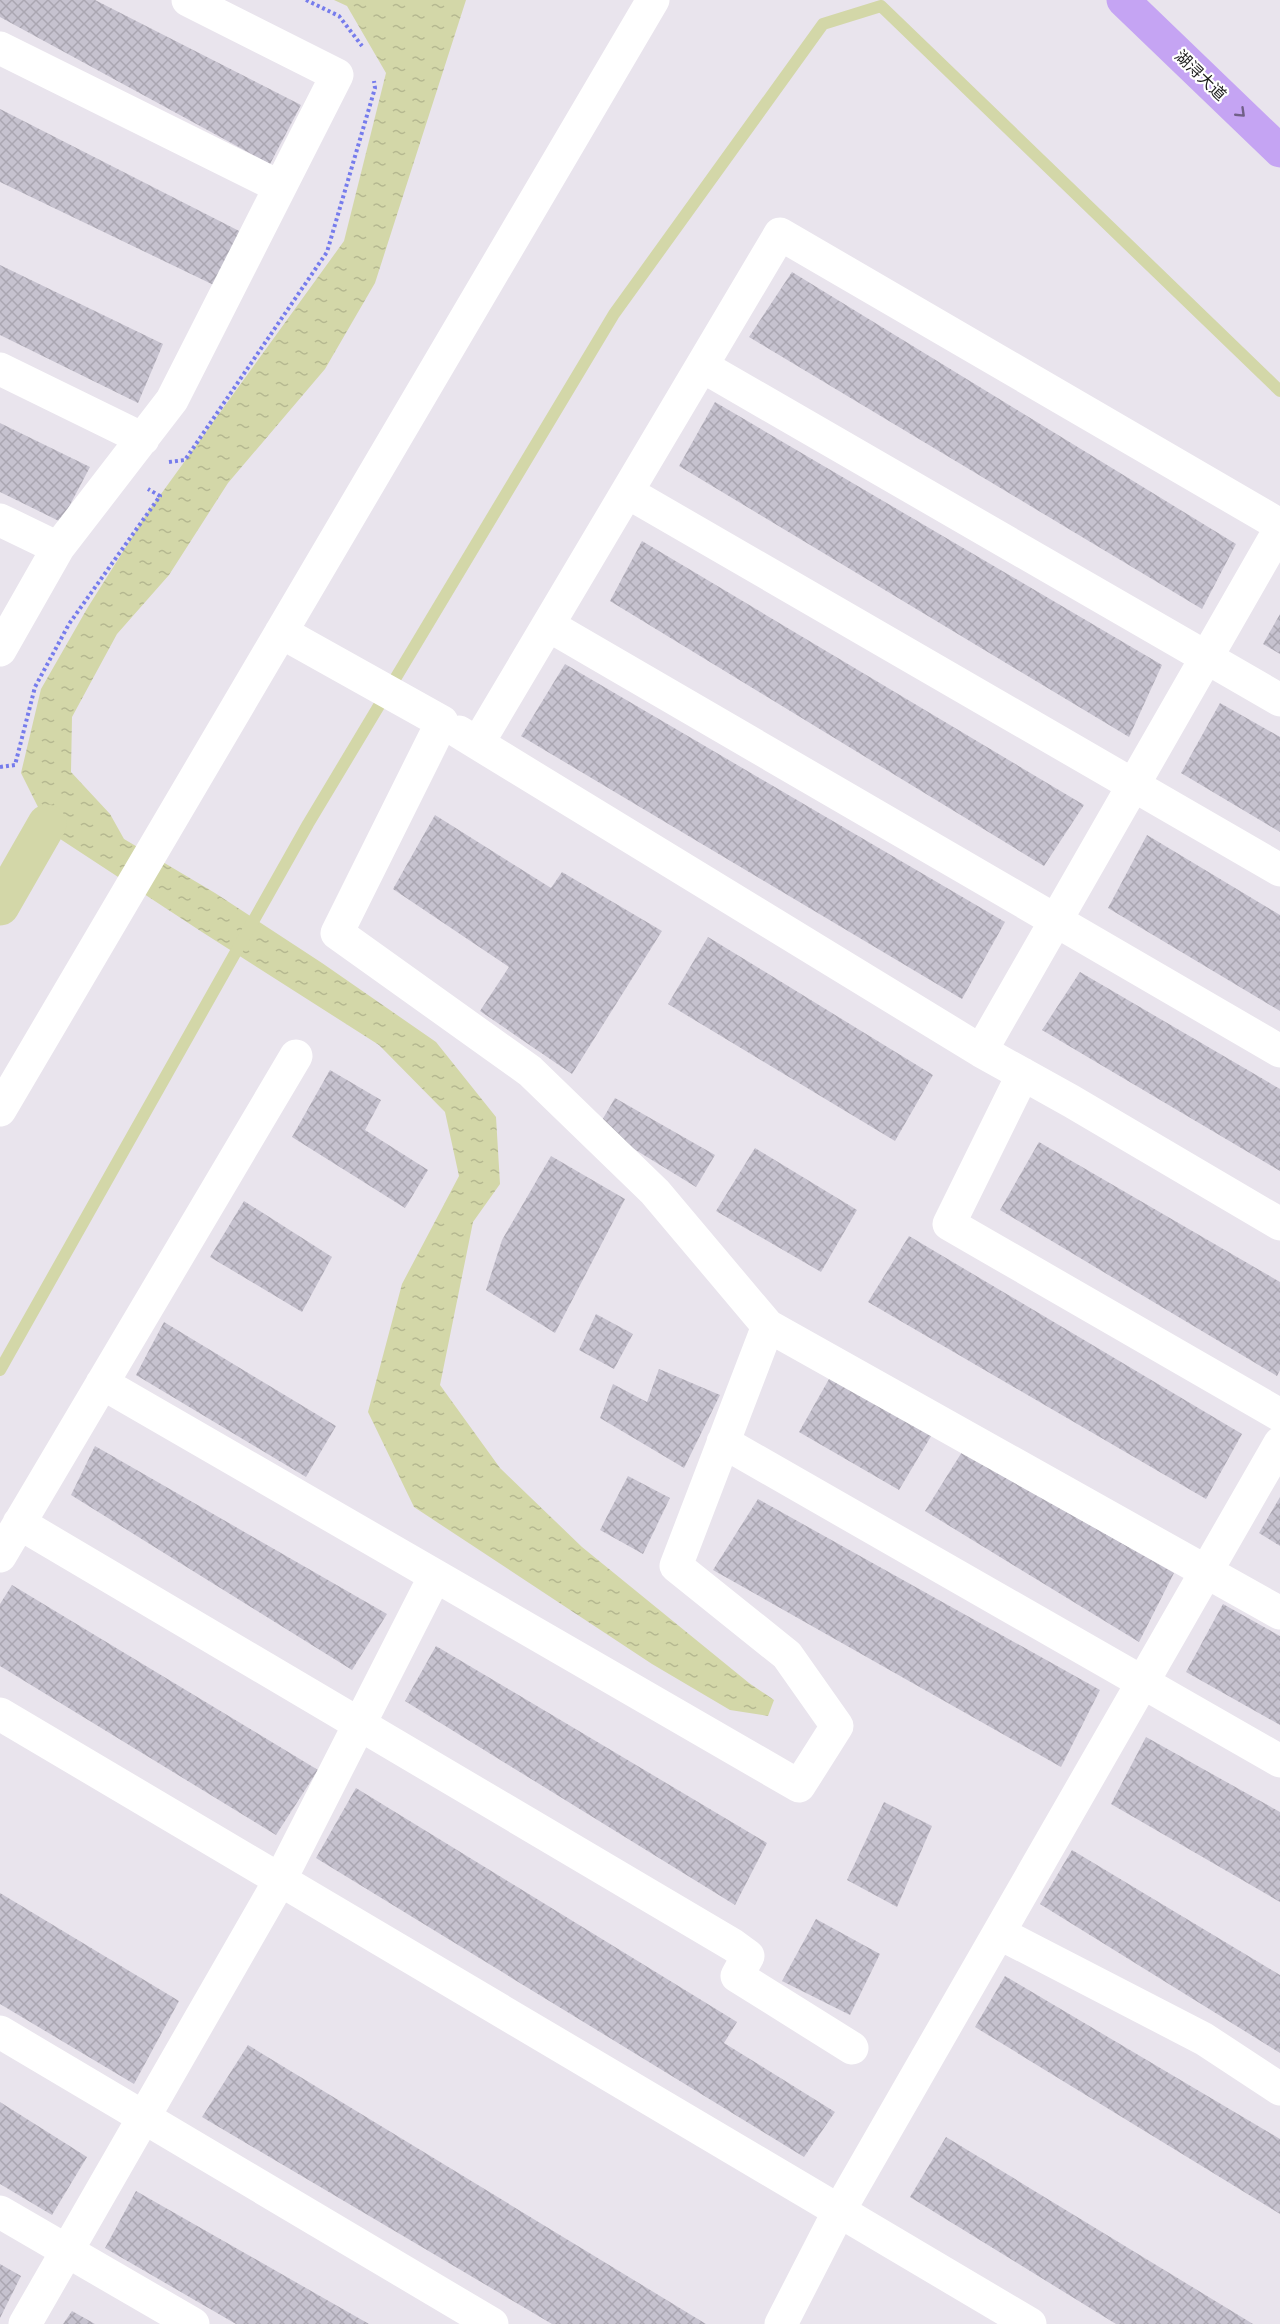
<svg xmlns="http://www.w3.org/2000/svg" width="1280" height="2324" viewBox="0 0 1280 2324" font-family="Mulish,'Noto Sans SC',sans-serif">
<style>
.water{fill:url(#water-ripples)}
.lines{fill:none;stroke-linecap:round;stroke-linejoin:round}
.stream{stroke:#d3d7a8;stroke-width:12}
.canal{stroke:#d3d7a8;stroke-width:39}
.building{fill:url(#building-cross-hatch)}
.path{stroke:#767cec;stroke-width:4;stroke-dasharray:3 3;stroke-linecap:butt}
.minor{stroke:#fff;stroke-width:33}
.major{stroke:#c5a4f3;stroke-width:33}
.oneway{stroke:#716088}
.labels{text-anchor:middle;stroke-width:4.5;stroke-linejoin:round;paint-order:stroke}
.street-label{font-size:16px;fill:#1d1d1d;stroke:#fff}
</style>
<defs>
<pattern id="water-ripples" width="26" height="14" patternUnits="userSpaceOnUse" patternTransform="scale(1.5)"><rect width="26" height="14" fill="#d3d7a8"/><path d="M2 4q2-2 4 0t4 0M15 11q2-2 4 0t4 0" fill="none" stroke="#b5b890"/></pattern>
<pattern id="building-cross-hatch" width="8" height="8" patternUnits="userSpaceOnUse" patternTransform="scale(1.5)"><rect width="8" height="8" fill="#c6c2cf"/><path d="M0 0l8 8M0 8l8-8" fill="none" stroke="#aaa6b1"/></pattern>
</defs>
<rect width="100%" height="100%" fill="#e9e4ed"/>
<!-- water -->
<path class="water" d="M334 0H466L375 283 325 369 228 483 169 575 117 634 72 717 71 772 110 814 124 839 215 893 322 963 436 1042 496 1117 500 1184 473 1222 440 1385 500 1468 582 1547 749 1683 774 1700 768 1716 730 1710 652 1664 414 1507 368 1412 402 1284 459 1176 445 1112 379 1045 202 932 51 833 21 773 41 689 88 607 148 512 344 241 386 73 347 6Z"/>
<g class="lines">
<!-- stream -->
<path class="stream" d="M0 1370 308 824 614 314 823 24 881 6 1280 391"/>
<!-- canal -->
<path class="canal" d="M0 906 47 824"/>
</g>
<!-- building -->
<path class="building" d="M0 0H95L301 105 270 164 0 17Z
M0 109 247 235 222 289 0 182Z
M0 265 163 344 138 403 0 335Z
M792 272 1236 544 1202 609 749 337Z
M715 402 1162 665 1129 737 679 466Z
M0 423 90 467 61 522 0 492Z
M642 541 1084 805 1044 866 610 601Z
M1280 614V654L1263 644Z
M565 664 1005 922 962 999 521 736Z
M1220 703 1280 737V832L1181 773Z
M435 815 551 888 562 872 662 931 572 1074 480 1011 509 967 393 889Z
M1147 835 1280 915V1011L1108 908Z
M708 937 933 1075 895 1141 668 1004Z
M1080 972 1280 1089V1171L1042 1030Z
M330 1070 381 1100 365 1130 428 1170 405 1208 292 1137Z
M615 1098 715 1155 696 1187 598 1127Z
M1039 1142 1280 1282V1370L1277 1376 1000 1210Z
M755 1148 857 1210 821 1272 716 1211Z
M551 1156 625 1199 555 1333 486 1290 502 1240Z
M244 1201 332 1257 302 1312 210 1257Z
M909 1236 1242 1434 1206 1499 868 1302Z
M596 1314 633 1334 614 1369 579 1350Z
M164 1322 336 1426 306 1477 136 1375Z
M659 1369 720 1395 684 1468 600 1418 613 1384 647 1402Z
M833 1372 933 1433 899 1490 799 1432Z
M95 1446 387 1614 352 1670 71 1495Z
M962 1452 1174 1573 1139 1642 925 1511Z
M628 1476 670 1498 643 1554 600 1530Z
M1280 1497V1546L1259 1533Z
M758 1499 1100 1690 1061 1767 713 1570Z
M12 1585 318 1770 276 1835 0 1666V1604Z
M1223 1604 1280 1636V1725L1186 1672Z
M436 1646 767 1843 735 1905 405 1701Z
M1146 1737 1280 1812V1902L1111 1804Z
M356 1788 737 2022 724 2043 835 2112 804 2157 316 1858Z
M884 1802 932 1826 897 1907 847 1880Z
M1072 1850 1280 1975V2053L1040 1904Z
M0 1893 179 2001 134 2084 0 2004Z
M816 1919 880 1954 850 2015 782 1981Z
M1005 1976 1280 2139V2214L975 2027Z
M248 2045 706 2324H552L202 2117Z
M0 2102 87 2157 52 2215 0 2184Z
M946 2137 1253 2324H1116L910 2197Z
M136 2191 369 2324H236L105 2248Z
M0 2264 21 2276 0 2318Z
M72 2311 95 2324H63Z"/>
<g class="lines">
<!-- path -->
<path class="path" d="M306 0 339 16 362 46
M169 462 185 460 327 252 375 88 374 81
M0 767 15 765 35 687 69 624 160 496 148 489"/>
<!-- minor -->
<path class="minor" d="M0 48 280 187
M702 366 1280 700
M0 369 143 439
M627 492 1280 870
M0 520 58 548
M548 625 1280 1051
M0 650 58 548 172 400 337 75 188 0
M459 732 981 1051 1071 1101 1280 1224
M478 743 780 234 1280 525
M981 1051 1280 529
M1023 1074 949 1224 1280 1415
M0 1110 653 0
M768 1326 1280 1613
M102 1383 799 1786 837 1726 787 1655 676 1566 768 1326 655 1192 530 1071 337 933 442 722 281 632
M723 1442 1280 1761
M19 1523 733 1945 748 1956 737 1976 852 2048
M0 1556 296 1056
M0 1714 1030 2324
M999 1933 1204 2039 1280 2089
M0 2032 492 2324
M0 2212 193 2324
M25 2324 280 1880 435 1576
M781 2324 839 2211 1280 1443"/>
<!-- major -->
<path class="major" d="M1123 0 1280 151"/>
</g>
<!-- one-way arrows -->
<defs><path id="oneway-chevron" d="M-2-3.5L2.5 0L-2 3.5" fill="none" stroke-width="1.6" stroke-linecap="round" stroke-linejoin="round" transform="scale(1.5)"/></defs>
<use class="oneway" href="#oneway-chevron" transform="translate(1241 113) rotate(44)"/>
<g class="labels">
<!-- street labels -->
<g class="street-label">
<text transform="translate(1201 75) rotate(44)" y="6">湖浔大道</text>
</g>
</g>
</svg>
